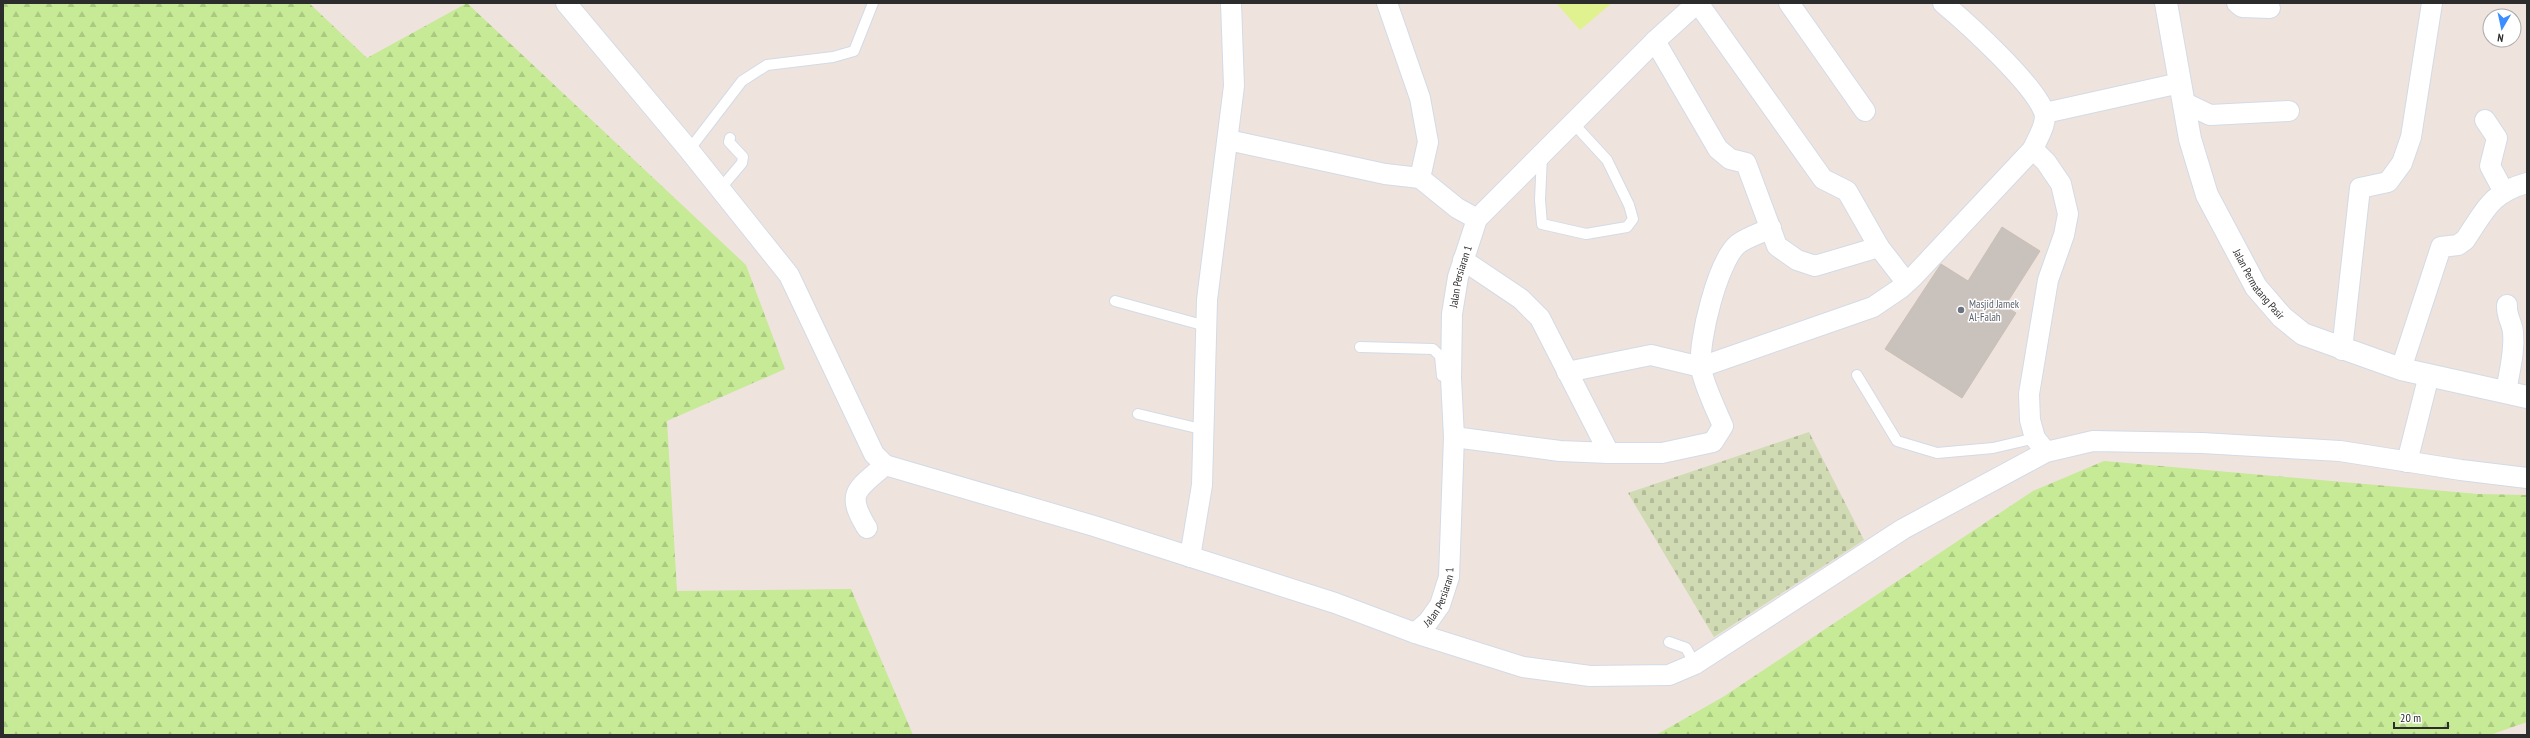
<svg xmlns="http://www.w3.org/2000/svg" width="2530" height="738" viewBox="0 0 2530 738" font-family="'PT Sans Narrow',sans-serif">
<defs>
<pattern id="forest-firs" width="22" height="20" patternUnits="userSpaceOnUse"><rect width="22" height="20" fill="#c6ea95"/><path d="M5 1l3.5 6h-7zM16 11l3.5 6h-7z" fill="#aac981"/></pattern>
<pattern id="cemetery-stones" width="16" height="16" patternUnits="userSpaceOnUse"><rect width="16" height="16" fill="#d0dab3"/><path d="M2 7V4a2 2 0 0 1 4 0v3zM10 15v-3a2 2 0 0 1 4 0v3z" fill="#b3bb9a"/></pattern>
</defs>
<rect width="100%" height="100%" fill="#efe3dd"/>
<path fill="url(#forest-firs)" d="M3 3H309L367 58 467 3 746 265 785 369 667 421 677 591 851 589 913 735H3Z
M2104 461 2478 494 2527 495V722L2490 735H1656L1723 697 2033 491Z"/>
<path fill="url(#cemetery-stones)" d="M1809 432 1864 540 1714 637 1628 493Z"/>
<path fill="#e0f290" d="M1556 3H1612L1580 30Z"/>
<path fill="#c9c2bc" stroke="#cbbfb6" d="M2002 227 2040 251 2005 306 2016 313 1962 398 1885 349 1941 264 1968 281Z"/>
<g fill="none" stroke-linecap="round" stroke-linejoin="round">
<defs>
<path id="lane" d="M689 150 742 81 767 65 833 57 854 51 873 3
M1542 156 1540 200 1542 224 1586 234 1627 227 1633 219 1629 205 1607 160 1573 123
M720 189 742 163 743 157 729 142 730 138
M1115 301 1206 326
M1360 347 1433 349 1440 356 1442 376
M1857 375 1897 441 1937 453 1993 448 2035 438
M1138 414 1205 430
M1669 642 1686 648 1695 664"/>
<g id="street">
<path d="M566 3 689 150 789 275 874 454 885 465 1094 526 1335 603 1415 633 1523 667 1590 676 1669 675 1695 664 1903 529 2046 452 2093 441 2202 443 2340 451 2461 470 2527 478"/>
<path d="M1387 3 1420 98 1428 142 1420 178"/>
<path d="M1698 3 1823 179 1847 191 1879 247 1906 282"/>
<path d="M1789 3 1865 111"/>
<path d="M1943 3C1967 23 2034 84 2044 112 2048 123 2037 139 2033 149L2046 162 2061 184 2068 214 2064 235 2048 280 2029 394 2030 420 2035 438 2046 452"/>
<path d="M2237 3 2242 7 2270 8"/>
<path d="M1655 41 1718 149 1730 159 1746 163 1777 246 1797 260 1815 266 1879 247"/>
<path d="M2183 102 2210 115 2289 111"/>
<path d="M2045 113 2180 83"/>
<path d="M2485 120 2497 138 2490 166 2504 192"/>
<path d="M1228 140 1385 174 1420 178 1457 208 1477 219"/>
<path d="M1463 260 1521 299 1540 318 1609 453"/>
<path d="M2342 350 2360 188 2388 182 2402 163 2411 137 2432 3"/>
<path d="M2401 369 2441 247 2458 245 2465 240C2485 211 2490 193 2527 183"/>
<path d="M1567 372 1651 355 1701 367 1873 307 1901 288 1913 277 2033 149"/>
<path d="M2506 392C2509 372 2515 353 2513 332 2512 322 2506 316 2507 305"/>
<path d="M1454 437 1560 451 1609 453H1662L1713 442 1723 426C1717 412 1702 381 1701 367 1698 341 1718 260 1738 244 1747 237 1761 233 1771 228"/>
<path d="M2407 462 2429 375"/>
<path d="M867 528C845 492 857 490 885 465"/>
<path d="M1190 557 1202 485 1207 300 1234 86 1231 3"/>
<path id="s1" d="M1415 633 1428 622 1440 605 1449 577 1454 437 1451 378 1452 314 1458 277 1477 219 1655 41 1697 3"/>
</g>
<g id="secondary">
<path id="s2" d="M2166 3 2190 139 2207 195 2256 287 2282 317 2303 334 2401 369 2527 397"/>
</g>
</defs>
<use href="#lane" stroke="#d2dbe6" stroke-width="12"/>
<use href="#street" stroke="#d2dbe6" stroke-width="22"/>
<use href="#secondary" stroke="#d2dbe6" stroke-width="24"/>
<use href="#lane" stroke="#fff" stroke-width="10"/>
<use href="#street" stroke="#fff" stroke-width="20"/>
<use href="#secondary" stroke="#fff" stroke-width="22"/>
</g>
<circle fill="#6b7280" stroke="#fff" stroke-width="1.5" cx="1961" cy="310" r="4"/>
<g text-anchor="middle" stroke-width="3" stroke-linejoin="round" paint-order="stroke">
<g font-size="11" fill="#2c2c2c" stroke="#fff">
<text dy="4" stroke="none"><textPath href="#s1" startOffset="369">Jalan Persiaran 1</textPath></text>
<text dy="4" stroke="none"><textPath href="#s2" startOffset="300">Jalan Permatang Pasir</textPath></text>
<text dy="4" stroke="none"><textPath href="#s1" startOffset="45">Jalan Persiaran 1</textPath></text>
</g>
<g font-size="11" fill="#5b616d" stroke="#fff" text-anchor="start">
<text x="1969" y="308">Masjid Jamek<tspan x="1969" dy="13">Al-Falah</tspan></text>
</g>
</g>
<rect width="2530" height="738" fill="none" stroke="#2c2c2c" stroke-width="8"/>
<g transform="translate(2502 28) rotate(189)"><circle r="19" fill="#ffffff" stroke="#ababab"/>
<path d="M0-3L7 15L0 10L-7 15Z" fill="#3a8eff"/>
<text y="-6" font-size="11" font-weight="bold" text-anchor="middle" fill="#2c2c2c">N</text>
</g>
<path d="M2394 722v6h54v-6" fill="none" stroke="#2c2c2c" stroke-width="2"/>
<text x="2400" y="722" font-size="12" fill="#2c2c2c" stroke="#ffffff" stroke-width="3" paint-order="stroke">20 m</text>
</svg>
